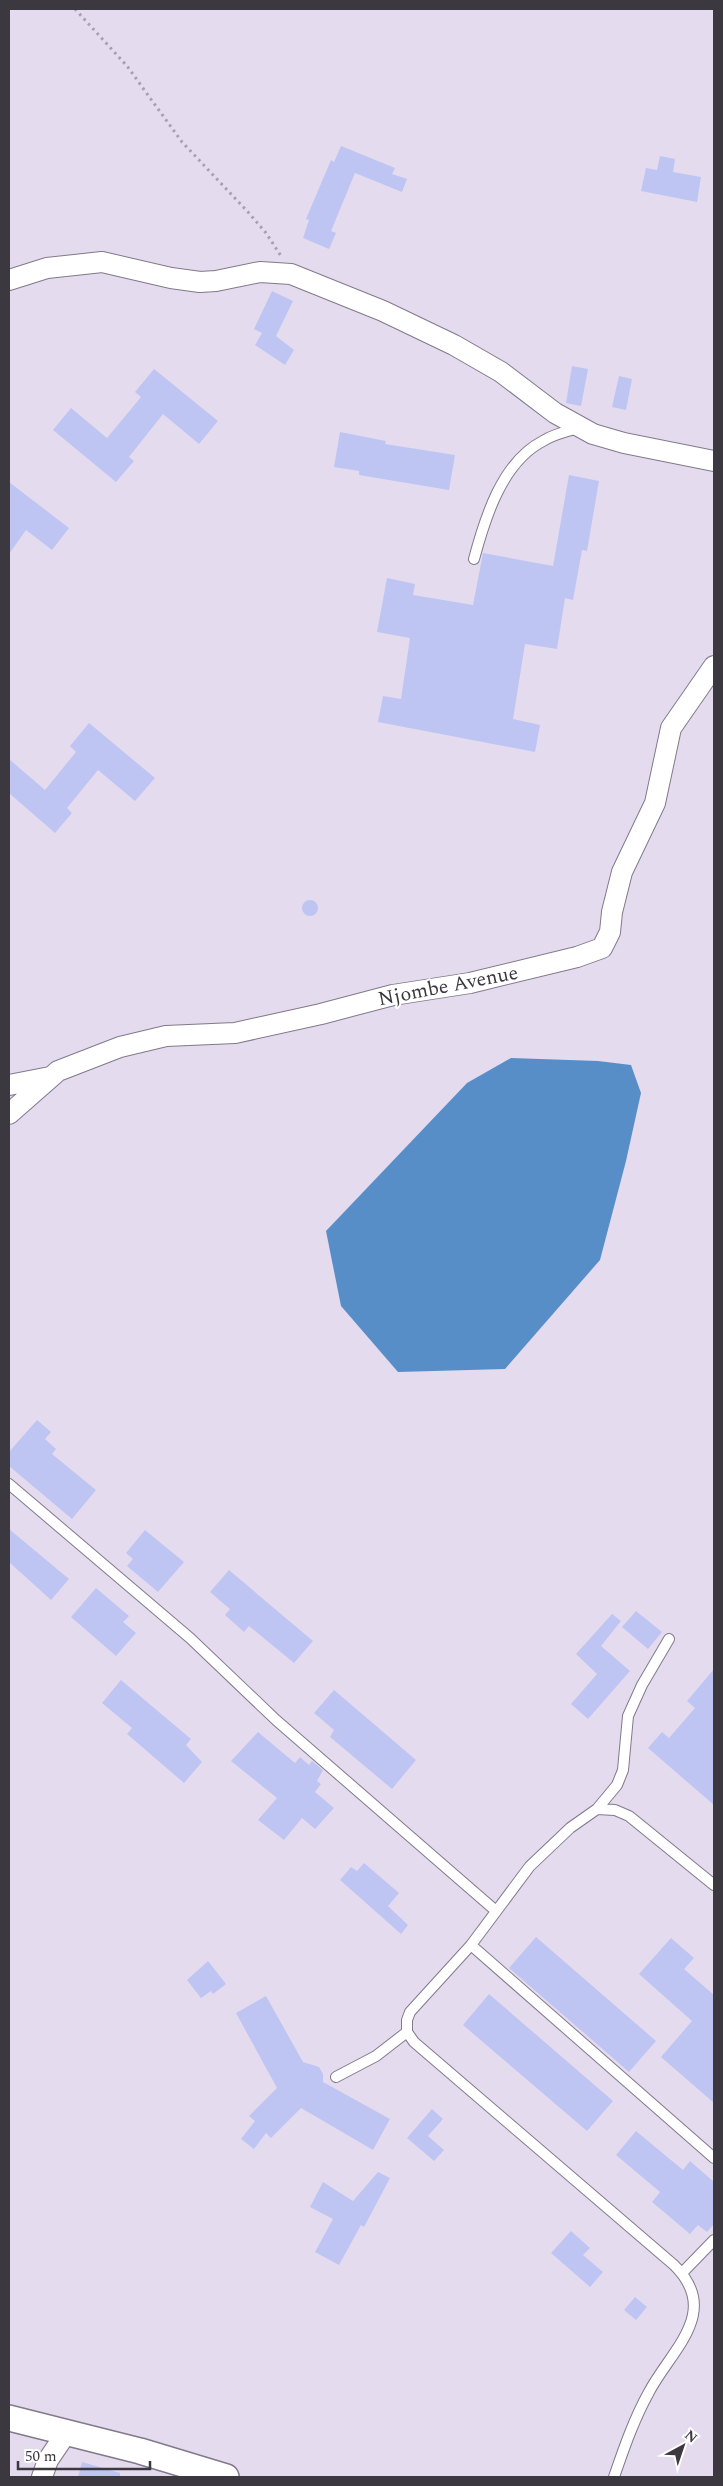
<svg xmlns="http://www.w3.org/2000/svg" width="723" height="2486" viewBox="0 0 723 2486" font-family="Spectral,serif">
<rect width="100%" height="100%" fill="#e4dbee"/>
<path fill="#588ec8" d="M511 1058 598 1061 631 1065 641 1093 626 1161 600 1260 505 1369 398 1372 341 1306 326 1231 467 1083Z"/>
<path fill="#bfc5f2" d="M341 146 395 168 392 174 407 179 402 192 355 173 331 231 336 233 329 249 303 238 309 220 306 219 331 160 334 162Z
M660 156 675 159 673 172 701 177 697 202 641 191 646 168 657 170Z
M272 291 293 301 276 336 294 350 285 365 255 345 262 333 254 329Z
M572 366 588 369 581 406 566 403Z
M154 369 218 421 199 444 163 414 129 457 134 461 116 482 53 430 71 408 107 438 141 397 135 392Z
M619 376 632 379 626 410 612 407Z
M340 432 386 441 385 444 455 455 449 490 359 475V471L334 467Z
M569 475 599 481 587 551 582 550 573 600 565 598 557 649 525 644 513 719 540 725 535 752 378 722 383 696 401 699 410 638 377 632 387 578 415 584 413 595 473 605 483 553 553 566Z
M9 482 69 528 52 550 26 530 9 554Z
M89 723 155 778 135 801 98 770 67 808 72 813 55 833 9 793V759L45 790 76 752 70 746Z
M302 908a8 8 0 1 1 16 0a8 8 0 1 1-16 0Z
M37 1420 51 1432 45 1439 56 1449 52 1454 96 1490 72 1519 9 1466V1452Z
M9 1529 69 1579 51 1600 9 1562Z
M145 1530 184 1562 158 1592 127 1566 133 1559 126 1553Z
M229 1570 313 1641 294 1663 249 1626 244 1632 225 1615 230 1609 210 1592Z
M96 1588 129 1616 123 1622 136 1633 116 1656 71 1617Z
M636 1611 662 1632 648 1649 622 1627Z
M612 1614 621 1621 601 1646 630 1671 588 1719 571 1704 597 1674 576 1654Z
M714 1669V1805L648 1748 662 1732 669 1738 695 1708 687 1701Z
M121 1680 191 1739 186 1745 202 1762 184 1783 127 1734 132 1728 102 1703Z
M334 1690 416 1760 392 1789 330 1737 334 1730 314 1713Z
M258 1732 295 1763 300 1757 309 1765 312 1761 323 1770 317 1781 321 1784 315 1792 334 1808 315 1829 302 1818 284 1840 258 1820 277 1798 231 1761Z
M364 1863 399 1893 388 1906 408 1925 401 1934 340 1880 351 1867 357 1871Z
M536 1937 656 2041 629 2072 509 1968Z
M671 1938 694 1958 684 1969 714 1995V2103L661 2057 692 2021 639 1974Z
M208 1961 226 1984 213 1994 211 1991 201 1998 187 1980Z
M489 1994 613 2101 587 2131 463 2025Z
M266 1996 303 2062 319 2067 323 2074V2082L390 2119 373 2150 301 2108 271 2138 266 2133 254 2149 241 2139 255 2121 249 2116 277 2088 236 2013Z
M432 2109 443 2119 428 2136 444 2150 434 2161 407 2138Z
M636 2131 683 2170 690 2161 714 2182V2224L707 2232 698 2225 690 2234 652 2202 660 2192 616 2155Z
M378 2172 390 2178 364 2227 361 2225 339 2265 315 2252 333 2219 310 2207 323 2182 353 2201Z
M571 2231 590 2248 583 2255 603 2272 590 2287 551 2253Z
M635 2297 647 2307 636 2320 624 2310Z
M82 2462 120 2473V2477H78Z"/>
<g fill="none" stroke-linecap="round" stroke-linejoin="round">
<defs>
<path id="service" d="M474 559C485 518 502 462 543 441 554 434 567 431 579 428
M9 1484 190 1638 276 1720 496 1911
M597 1809 617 1785 623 1770 628 1716 642 1685 669 1639
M471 1945 714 2158
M336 2077 376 2056 407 2032
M682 2273 714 2240
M614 2477C624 2448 634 2419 649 2392 671 2350 722 2312 674 2265L414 2042 407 2032V2020L410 2012 471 1945 530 1866 570 1828 597 1809 615 1810 629 1816 714 1885"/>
<path id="minor" d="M9 280 47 268 102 262 171 278 200 282 216 281 260 272 291 274 383 311 454 345 501 372 555 413 593 434 624 443 714 461
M9 1085 50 1077
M9 1114 58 1071 120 1047 166 1036 235 1033 321 1014 393 995 470 983 577 957 602 948 610 932 612 912 622 872 655 803 671 728 714 666
M42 2477 48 2460 67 2432"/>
<path id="tertiary" d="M9 2418 140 2451 226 2477"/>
</defs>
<use href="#service" stroke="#82798a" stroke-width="12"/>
<use href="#minor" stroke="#82798a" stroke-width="22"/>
<use href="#tertiary" stroke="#82798a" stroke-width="28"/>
<path stroke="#a7a0ae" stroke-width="3" stroke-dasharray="2.5 4" stroke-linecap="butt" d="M75 9 127 66 182 142 248 212 266 233 281 256"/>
<use href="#service" stroke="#fff" stroke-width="10"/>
<use href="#minor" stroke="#fff" stroke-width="20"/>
<use href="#tertiary" stroke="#fff" stroke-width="25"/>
</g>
<g text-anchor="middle" stroke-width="4" stroke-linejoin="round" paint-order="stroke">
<g font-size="20" fill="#3b383f" stroke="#fff">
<text transform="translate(448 985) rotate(-11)" y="7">Njombe Avenue</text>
</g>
</g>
<rect width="723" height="2486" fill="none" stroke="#3b383f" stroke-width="20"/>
<g transform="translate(683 2446) rotate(40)" stroke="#ffffff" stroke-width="4" paint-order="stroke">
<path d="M0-4L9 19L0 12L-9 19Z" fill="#3b383f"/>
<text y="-8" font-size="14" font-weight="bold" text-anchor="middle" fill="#3b383f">N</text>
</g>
<path d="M18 2461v8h132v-8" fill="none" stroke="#3b383f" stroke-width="2.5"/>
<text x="25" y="2461" font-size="15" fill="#3b383f" stroke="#ffffff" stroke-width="4" paint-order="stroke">50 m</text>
</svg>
